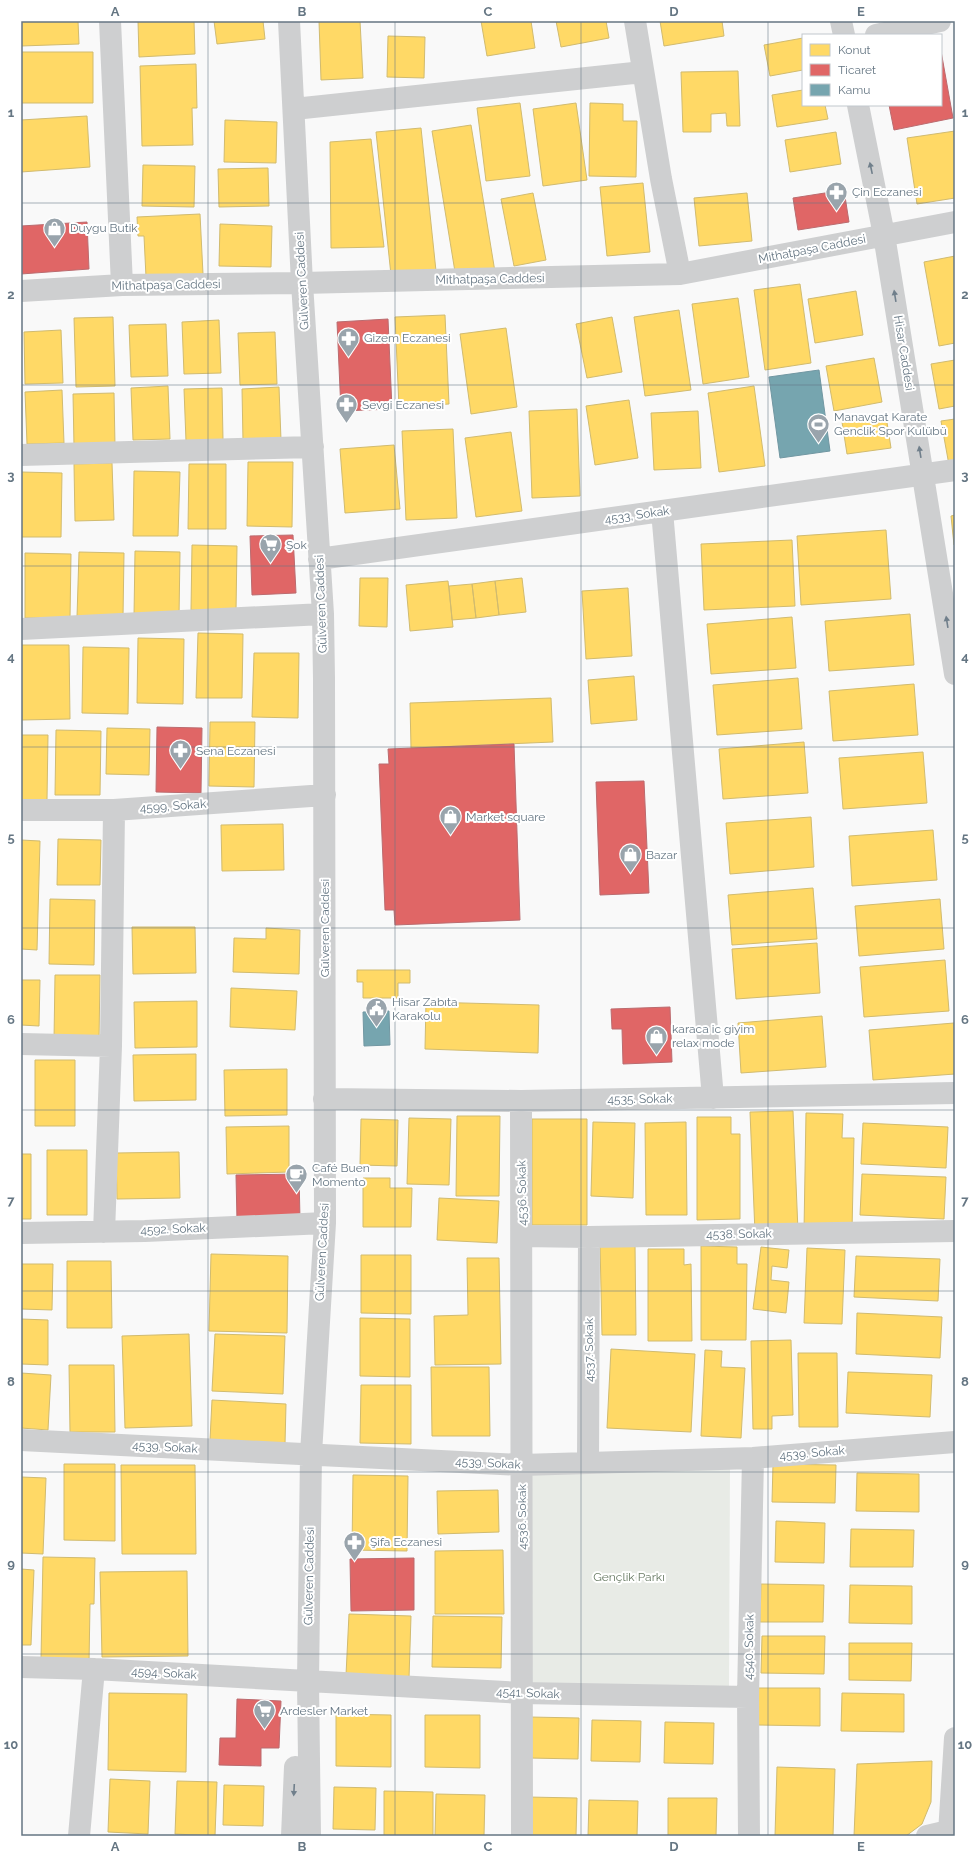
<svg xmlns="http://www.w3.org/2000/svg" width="976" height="1857" viewBox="0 0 976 1857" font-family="Raleway,sans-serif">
<rect width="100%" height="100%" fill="#f9f9f9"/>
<path fill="#e8ebe6" d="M528 1468 730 1469 729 1686H528Z"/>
<path fill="#ffd966" stroke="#d1bb6f" d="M21 21H78L79 44 21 46Z
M138 21H194L195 54 139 57Z
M214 21H263L265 39 217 44Z
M319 21H360L363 78 321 80Z
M481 21H531L535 48 487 56Z
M556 21H606L609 38 561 47Z
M660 21H722L724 36 664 46Z
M388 36 425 37 424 78 387 77Z
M803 38V70L770 76 764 45Z
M21 52H93V103H21Z
M196 64 197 108H192L193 145 142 146 140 66Z
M738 71 740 126H727L726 113 711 114V132H683L681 72Z
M803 90V105H825L828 119 777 127 772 95Z
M520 103 530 176 486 181 477 108Z
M576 103 587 180 543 186 533 109Z
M590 103 623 104V121H637L636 177 589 176Z
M87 116 90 167 21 172V120Z
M225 120 277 122 276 163 224 162Z
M471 125 495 272 456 278 432 131Z
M421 128 436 271 391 275 376 132Z
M955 131V198L917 204 907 138Z
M836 132 841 164 790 172 785 140Z
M371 139 384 247 331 248 330 142Z
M143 165 195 166 194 207 142 206Z
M268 168 269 206 219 207 218 169Z
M643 183 650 252 607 256 600 187Z
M533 193 546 260 514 266 501 199Z
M747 193 752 241 699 246 694 198Z
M200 214 203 274 146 277 144 236H138L137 217Z
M220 224 272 226 271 267 219 266Z
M955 256V343L939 346 924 262Z
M800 284 811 363 765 370 754 290Z
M856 291 863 335 815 343 808 299Z
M738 298 749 377 703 384 692 304Z
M679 310 691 390 645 396 634 317Z
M445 315 449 404 399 407 395 317Z
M113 317 115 386 76 387 74 318Z
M612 317 622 372 587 378 576 324Z
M219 320 221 373 184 374 182 322Z
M166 324 168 376 131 377 129 325Z
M506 328 517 407 471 414 460 334Z
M61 330 63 383 25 384 24 332Z
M275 332 277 384 240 385 238 333Z
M874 358 882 402 834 411 826 366Z
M955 360V406L939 409 931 364Z
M168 386 170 439 133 440 131 388Z
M754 386 765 466 719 472 708 393Z
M279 387 281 440 243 441 242 389Z
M222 388 223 440 186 441 184 389Z
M62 390 64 443 27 444 25 392Z
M114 393 115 446H74L73 394Z
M629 400 638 458 595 465 586 406Z
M577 409 580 496 532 498 529 411Z
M698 411 701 468 654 470 651 413Z
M886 416 891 448 847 454 842 422Z
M955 419V464L949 465 941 421Z
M453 429 457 518 406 520 402 431Z
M511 432 522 511 476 517 465 438Z
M394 445 400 509 345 513 340 449Z
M248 462H293L292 527 247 526Z
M112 463 114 520 75 521 74 464Z
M189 464H226V529H188Z
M134 471 180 472 178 536H133Z
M21 472 62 473 61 537H21Z
M955 515V545H954L951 516Z
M886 530 891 599 801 605 797 536Z
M792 540 795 606 704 610 701 544Z
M192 545 237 546 236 611 191 610Z
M135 551 180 552 179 617 134 616Z
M79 552 124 553 123 617H77Z
M25 553 71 554 70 618H25Z
M360 578H388L387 627 359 626Z
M522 578 526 612 499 615 495 581Z
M448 581 453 627 410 631 406 585Z
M495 581 499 615 476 618 472 584Z
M472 584 476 618 452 620 449 586Z
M628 588 632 656 586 659 582 591Z
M910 614 914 665 829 671 825 621Z
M792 617 796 668 711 674 707 624Z
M198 633 243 634 242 698H196Z
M138 638 184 639 183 704 137 703Z
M21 645H69L70 719 22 720Z
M83 647 129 648 128 714 82 713Z
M254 653H299L298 718 252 717Z
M634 676 637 720 591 724 588 680Z
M798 678 802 729 717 735 713 685Z
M914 684 918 735 833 741 829 691Z
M551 698 553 742 411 748 410 703Z
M210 722H255L254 787 209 786Z
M107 728 150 729 149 775 106 774Z
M56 730 101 731 100 795H55Z
M21 735H48L47 800H21Z
M804 742 808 793 723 799 719 749Z
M923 752 927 803 843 809 839 758Z
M811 817 814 867 730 874 726 823Z
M283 824 284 870 222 871 221 825Z
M933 830 937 880 852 886 849 836Z
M58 839 101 840 100 885H57Z
M21 840 40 841 37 950 21 949Z
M813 888 817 939 732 945 728 895Z
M50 899 95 900 94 965 49 964Z
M940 899 944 949 859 956 855 906Z
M132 927H195L196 973 133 974Z
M266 928 300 930 299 974 233 972 234 938 266 939Z
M817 943 820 993 736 999 732 949Z
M945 960 949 1011 864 1017 860 967Z
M357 970H410V983H398V998H363V982H357Z
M55 975H100L99 1040H54Z
M21 980H40L39 1026 21 1025Z
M231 988 297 991 295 1030 230 1027Z
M197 1001V1047L135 1048 134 1002Z
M426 1002 539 1005 538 1053 425 1049Z
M822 1016 826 1067 741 1073 738 1023Z
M954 1023 955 1074 873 1080 869 1030Z
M196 1054V1100L134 1101 133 1055Z
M35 1060H75V1126H35Z
M287 1069V1115L225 1116 224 1070Z
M793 1111 798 1231 755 1233 750 1112Z
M806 1113 843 1114 842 1138H854L852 1231 804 1230Z
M457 1116H500L499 1196H456Z
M697 1117H731V1134H740V1219L697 1220Z
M409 1118 451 1119 449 1185 407 1184Z
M361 1119 398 1120 397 1166 360 1165Z
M532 1119H587V1225H532Z
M593 1122 635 1123 633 1198 591 1196Z
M686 1122 687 1215H646L645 1123Z
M863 1123 948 1127 946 1168 861 1164Z
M289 1126V1172L227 1174 226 1127Z
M47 1150H87V1215H47Z
M179 1152 180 1198 117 1199 116 1153Z
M21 1154H31V1219H21Z
M862 1174 946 1177 944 1219 860 1215Z
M363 1178H390V1188H412L411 1227H363Z
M439 1198 499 1201 497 1243 437 1240Z
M600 1243H635L636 1335H602Z
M701 1246 737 1247V1264H747L746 1340H701Z
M761 1247 789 1250 787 1268 772 1266 771 1280 789 1282 786 1313 753 1309Z
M807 1248 845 1250 842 1324 804 1323Z
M648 1249H684V1265L691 1264 692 1341H648Z
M211 1254 288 1256 287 1333 209 1331Z
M361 1255H411V1314L361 1313Z
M856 1256 940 1259 938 1301 854 1297Z
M467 1258H499L501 1364 435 1365 434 1316 468 1315Z
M67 1261H111L112 1328H67Z
M21 1264H53L52 1310 21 1309Z
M857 1313 942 1317 940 1358 856 1354Z
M360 1318 410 1319V1377L360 1376Z
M21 1319 48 1320V1365L21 1364Z
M189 1334 192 1426 125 1428 122 1336Z
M215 1334 285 1336 283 1394 212 1391Z
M791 1340 793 1415 772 1416V1429H753L751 1341Z
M611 1349 695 1354 691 1432 607 1428Z
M705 1350 722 1351 721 1367 745 1368 741 1438 701 1436Z
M798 1353H837L838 1427H799Z
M69 1365H114L115 1432H70Z
M431 1367H489L490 1436H432Z
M848 1372 932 1375 930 1417 846 1413Z
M21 1373 51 1375 48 1430 21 1428Z
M361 1385H411V1444L360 1443Z
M212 1400 286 1404 285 1444 210 1440Z
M64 1464H115V1541L64 1540Z
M773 1464 836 1465 835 1503 772 1502Z
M121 1465H195L196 1554H122Z
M857 1473 919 1474V1512L856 1511Z
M353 1475 408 1476 407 1551 352 1550Z
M21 1477 46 1478 43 1554 21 1553Z
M498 1490 499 1532 438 1534 437 1491Z
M776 1521 825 1523 824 1563 775 1562Z
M851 1529 914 1530 913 1567H850Z
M503 1550 504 1614H435V1551Z
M43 1557 95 1558 94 1604H90L89 1663 41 1659Z
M21 1569 34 1570 31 1645H21Z
M187 1571 188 1656 102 1657 100 1572Z
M761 1584 824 1585 823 1622H760Z
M850 1585 912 1586V1624L849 1623Z
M349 1614 411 1616 409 1678 346 1675Z
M433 1616 502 1617 501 1668 432 1667Z
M762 1636H825L824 1674 761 1673Z
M849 1643H912L911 1681 849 1680Z
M757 1688H820V1726L757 1725Z
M109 1693 187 1694 186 1772 108 1770Z
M842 1693 904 1694V1732L841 1731Z
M336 1714 391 1715V1767L336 1766Z
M425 1715H480V1768L425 1767Z
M530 1717 579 1718 578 1759 529 1758Z
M592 1720 641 1721 640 1762 591 1761Z
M665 1722 714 1723 713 1764 664 1763Z
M932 1761 931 1802 922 1824 906 1836H854L857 1764Z
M777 1767 835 1769 833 1836H775Z
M110 1779 150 1781 148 1834 108 1832Z
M177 1781 217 1782 215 1836 175 1834Z
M224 1785 264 1786 263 1826 223 1825Z
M334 1787 376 1788 375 1830 333 1829Z
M384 1791 433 1792V1836H384Z
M436 1794 485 1795 484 1836H435Z
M528 1797 577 1798 576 1836H527Z
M668 1798H717L716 1836H668Z
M589 1800 638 1801 637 1836H588Z"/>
<path fill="#e06666" stroke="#bb6b6f" d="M941 51 953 118 894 130 889 105H941Z
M844 190 849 222 798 230 793 198Z
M87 222 89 269 21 274V226Z
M388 319 392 409 341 411 337 322Z
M293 535 296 593 252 595 250 536Z
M157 727 202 728 201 793 156 792Z
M514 744 520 920 395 925 394 910H385L379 764H389L388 749Z
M644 781 649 893 600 895 596 782Z
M670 1007 672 1062 623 1064 622 1029H612L611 1009Z
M299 1174 300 1220 237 1221 236 1175Z
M414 1558V1610L351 1611 350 1559Z
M237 1699 281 1701 279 1748H261V1766L219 1765 220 1738H236Z"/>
<path fill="#76a5af" stroke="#7197a2" d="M819 370 830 451 780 458 769 377Z
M389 1011 390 1045 364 1046 363 1012Z"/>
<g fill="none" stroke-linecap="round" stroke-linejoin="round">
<path stroke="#cecfd0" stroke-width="22" d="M110 21 122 285
M289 21 302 283 323 614 324 679 325 1223 311 1454 308 1682 310 1836
M635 21 661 179 680 274
M841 21 844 35
M876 35 940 21
M858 105 884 235 955 674
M294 109 643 72
M21 291 122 285 302 283 680 274 955 222
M21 455 313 447
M662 511 713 1098
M319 559 955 470
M21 629 323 614
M21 810H114L325 795
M21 1044 111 1046
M324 1099 521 1101 955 1093
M521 1101 522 1836
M104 1232 111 1046 114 810
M21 1233 145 1231 325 1223
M522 1236 589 1237 955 1231
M21 1440 522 1465 753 1458 955 1442
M588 1463 589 1237
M21 1667 94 1669 522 1693 748 1697
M949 1833 955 1738
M79 1836 94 1669
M292 1836 295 1767
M749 1836 748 1697 753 1458
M927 1836 944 1832 955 1834"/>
</g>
<defs><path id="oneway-solid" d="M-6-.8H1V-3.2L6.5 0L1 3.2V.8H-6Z"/></defs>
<g fill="#707f8b">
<use href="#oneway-solid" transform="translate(871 168) rotate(-102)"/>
<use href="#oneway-solid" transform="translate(895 296) rotate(-99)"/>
<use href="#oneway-solid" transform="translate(920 452) rotate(-99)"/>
<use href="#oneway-solid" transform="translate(947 622) rotate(-99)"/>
<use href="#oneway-solid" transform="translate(294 1790) rotate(93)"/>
</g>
<path fill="none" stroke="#657683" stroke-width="1" stroke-opacity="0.55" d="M208 21V1836M395 21V1836M581 21V1836M768 21V1836M21 203H955M21 385H955M21 566H955M21 747H955M21 928H955M21 1110H955M21 1291H955M21 1472H955M21 1654H955"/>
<defs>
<symbol id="pharmacy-pin" viewBox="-11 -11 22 30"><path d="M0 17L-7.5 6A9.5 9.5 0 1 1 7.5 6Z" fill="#99a4ac" stroke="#fff"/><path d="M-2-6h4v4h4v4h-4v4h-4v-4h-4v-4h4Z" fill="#fff"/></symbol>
<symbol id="shop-pin" viewBox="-11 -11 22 30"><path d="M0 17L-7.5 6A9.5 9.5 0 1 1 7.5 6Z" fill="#99a4ac" stroke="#fff"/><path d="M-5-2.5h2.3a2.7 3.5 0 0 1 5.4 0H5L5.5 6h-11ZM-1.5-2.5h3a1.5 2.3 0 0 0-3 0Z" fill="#fff"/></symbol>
<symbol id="stadium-pin" viewBox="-11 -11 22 30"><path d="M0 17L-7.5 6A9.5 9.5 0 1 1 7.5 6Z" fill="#99a4ac" stroke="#fff"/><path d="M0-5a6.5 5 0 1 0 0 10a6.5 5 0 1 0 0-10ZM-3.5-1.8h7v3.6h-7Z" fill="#fff"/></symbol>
<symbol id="supermarket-pin" viewBox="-11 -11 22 30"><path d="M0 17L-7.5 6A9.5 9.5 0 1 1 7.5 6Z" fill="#99a4ac" stroke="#fff"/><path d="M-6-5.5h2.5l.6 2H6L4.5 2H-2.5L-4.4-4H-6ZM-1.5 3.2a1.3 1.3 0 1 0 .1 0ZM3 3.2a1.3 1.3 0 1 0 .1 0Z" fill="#fff"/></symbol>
<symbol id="civic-pin" viewBox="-11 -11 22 30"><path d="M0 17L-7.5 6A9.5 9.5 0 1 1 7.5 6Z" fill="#99a4ac" stroke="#fff"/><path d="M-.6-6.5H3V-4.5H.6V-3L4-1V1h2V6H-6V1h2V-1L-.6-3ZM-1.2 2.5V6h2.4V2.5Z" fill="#fff"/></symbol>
<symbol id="cafe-pin" viewBox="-11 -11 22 30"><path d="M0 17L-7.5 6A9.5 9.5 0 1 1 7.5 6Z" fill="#99a4ac" stroke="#fff"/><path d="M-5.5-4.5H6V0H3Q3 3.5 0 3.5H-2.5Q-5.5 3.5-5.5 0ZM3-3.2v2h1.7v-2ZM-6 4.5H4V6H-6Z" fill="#fff"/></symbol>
</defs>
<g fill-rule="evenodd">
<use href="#pharmacy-pin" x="824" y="180" width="25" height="34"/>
<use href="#shop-pin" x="42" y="216" width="25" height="34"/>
<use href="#pharmacy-pin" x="336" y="326" width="25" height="34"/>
<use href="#pharmacy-pin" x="334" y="392" width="25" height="34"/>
<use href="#stadium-pin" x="806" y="412" width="25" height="34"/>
<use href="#supermarket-pin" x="258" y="532" width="25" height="34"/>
<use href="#pharmacy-pin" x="168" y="738" width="25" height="34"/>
<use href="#shop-pin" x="438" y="804" width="25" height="34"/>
<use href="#shop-pin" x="618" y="842" width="25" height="34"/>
<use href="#civic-pin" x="364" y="996" width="25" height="34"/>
<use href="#shop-pin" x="644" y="1024" width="25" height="34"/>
<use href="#cafe-pin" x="284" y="1162" width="25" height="34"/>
<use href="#pharmacy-pin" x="342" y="1530" width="25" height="34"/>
<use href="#supermarket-pin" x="252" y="1698" width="25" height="34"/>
</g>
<g text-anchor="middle" stroke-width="4" stroke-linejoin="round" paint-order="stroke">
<g font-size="12" fill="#657683" stroke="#fff" text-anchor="start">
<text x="852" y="196">Çin Eczanesi</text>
<text x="70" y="232">Duygu Butik</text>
<text x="364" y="342">Gizem Eczanesi</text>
<text x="362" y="409">Sevgi Eczanesi</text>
<text x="834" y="421">Manavgat Karate<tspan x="834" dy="14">Genclik Spor Kulübü</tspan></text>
<text x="286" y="549">Şok</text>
<text x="196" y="755">Sena Eczanesi</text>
<text x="466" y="821">Market square</text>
<text x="646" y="859">Bazar</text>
<text x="392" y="1006">Hisar Zabıta<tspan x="392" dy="14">Karakolu</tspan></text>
<text x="672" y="1033">karaca ic giyim<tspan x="672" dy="14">relax mode</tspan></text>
<text x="312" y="1172">Café Buen<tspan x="312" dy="14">Momento</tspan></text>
<text x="370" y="1546">Şifa Eczanesi</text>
<text x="280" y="1715">Ardesler Market</text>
</g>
<g font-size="12" fill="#657683" stroke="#fff">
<text transform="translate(812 249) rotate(-11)" y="4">Mithatpaşa Caddesi</text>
<text transform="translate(490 279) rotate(-1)" y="4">Mithatpaşa Caddesi</text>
<text transform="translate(302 281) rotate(-93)" y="4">Gülveren Caddesi</text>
<text transform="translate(166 285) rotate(-1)" y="4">Mithatpaşa Caddesi</text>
<text transform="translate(904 353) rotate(81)" y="4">Hisar Caddesi</text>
<text transform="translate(637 515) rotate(-8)" y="4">4533, Sokak</text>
<text transform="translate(321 604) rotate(-92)" y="4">Gülveren Caddesi</text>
<text transform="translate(173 806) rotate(-4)" y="4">4599, Sokak</text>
<text transform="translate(325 928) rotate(-90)" y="4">Gülveren Caddesi</text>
<text transform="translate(640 1099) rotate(-1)" y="4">4535. Sokak</text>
<text transform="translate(522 1193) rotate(-91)" y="4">4536. Sokak</text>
<text transform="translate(173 1229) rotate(-2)" y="4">4592. Sokak</text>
<text transform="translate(739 1234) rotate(-1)" y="4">4538. Sokak</text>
<text transform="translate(322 1252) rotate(-87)" y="4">Gülveren Caddesi</text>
<text transform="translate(589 1350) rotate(-90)" y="4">4537. Sokak</text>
<text transform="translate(165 1447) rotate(3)" y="4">4539. Sokak</text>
<text transform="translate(812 1453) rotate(-5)" y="4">4539. Sokak</text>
<text transform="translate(488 1463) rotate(3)" y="4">4539. Sokak</text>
<text transform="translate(522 1517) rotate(-90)" y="4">4536. Sokak</text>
<text transform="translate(309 1576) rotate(-89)" y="4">Gülveren Caddesi</text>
<text transform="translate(749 1647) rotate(-89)" y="4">4540. Sokak</text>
<text transform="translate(164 1673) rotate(3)" y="4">4594. Sokak</text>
<text transform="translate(528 1693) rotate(2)" y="4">4541. Sokak</text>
</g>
<g font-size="12" fill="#687a64" stroke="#fff">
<text x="629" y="1581">Gençlik Parkı</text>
</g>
</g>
<rect width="976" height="1857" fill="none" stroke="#ffffff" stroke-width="44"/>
<rect x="802" y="34" width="140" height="72" fill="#ffffff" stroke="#c1c8cd"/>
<rect x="810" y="44" width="20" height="12" fill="#ffd966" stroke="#c1c8cd"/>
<text x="838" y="54" font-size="12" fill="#657683">Konut</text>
<rect x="810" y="64" width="20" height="12" fill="#e06666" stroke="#c1c8cd"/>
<text x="838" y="74" font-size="12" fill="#657683">Ticaret</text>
<rect x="810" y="84" width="20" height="12" fill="#76a5af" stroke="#c1c8cd"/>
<text x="838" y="94" font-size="12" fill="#657683">Kamu</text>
<rect x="22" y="22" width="932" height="1813" fill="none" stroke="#657683" stroke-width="1.5"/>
<g font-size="13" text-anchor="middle" font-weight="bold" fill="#657683">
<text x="115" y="16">A</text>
<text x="302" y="16">B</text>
<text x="488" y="16">C</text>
<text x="674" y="16">D</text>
<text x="861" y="16">E</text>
<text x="11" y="117">1</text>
<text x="965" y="117">1</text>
<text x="11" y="299">2</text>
<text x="965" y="299">2</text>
<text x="11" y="480">3</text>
<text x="965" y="480">3</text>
<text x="11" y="661">4</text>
<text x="965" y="661">4</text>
<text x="11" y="842">5</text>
<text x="965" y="842">5</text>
<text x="11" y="1024">6</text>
<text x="965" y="1024">6</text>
<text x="11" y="1205">7</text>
<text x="965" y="1205">7</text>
<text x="11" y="1386">8</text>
<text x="965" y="1386">8</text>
<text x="11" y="1568">9</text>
<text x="965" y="1568">9</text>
<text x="11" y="1749">10</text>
<text x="965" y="1749">10</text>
<text x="115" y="1851">A</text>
<text x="302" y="1851">B</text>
<text x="488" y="1851">C</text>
<text x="674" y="1851">D</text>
<text x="861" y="1851">E</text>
</g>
</svg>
